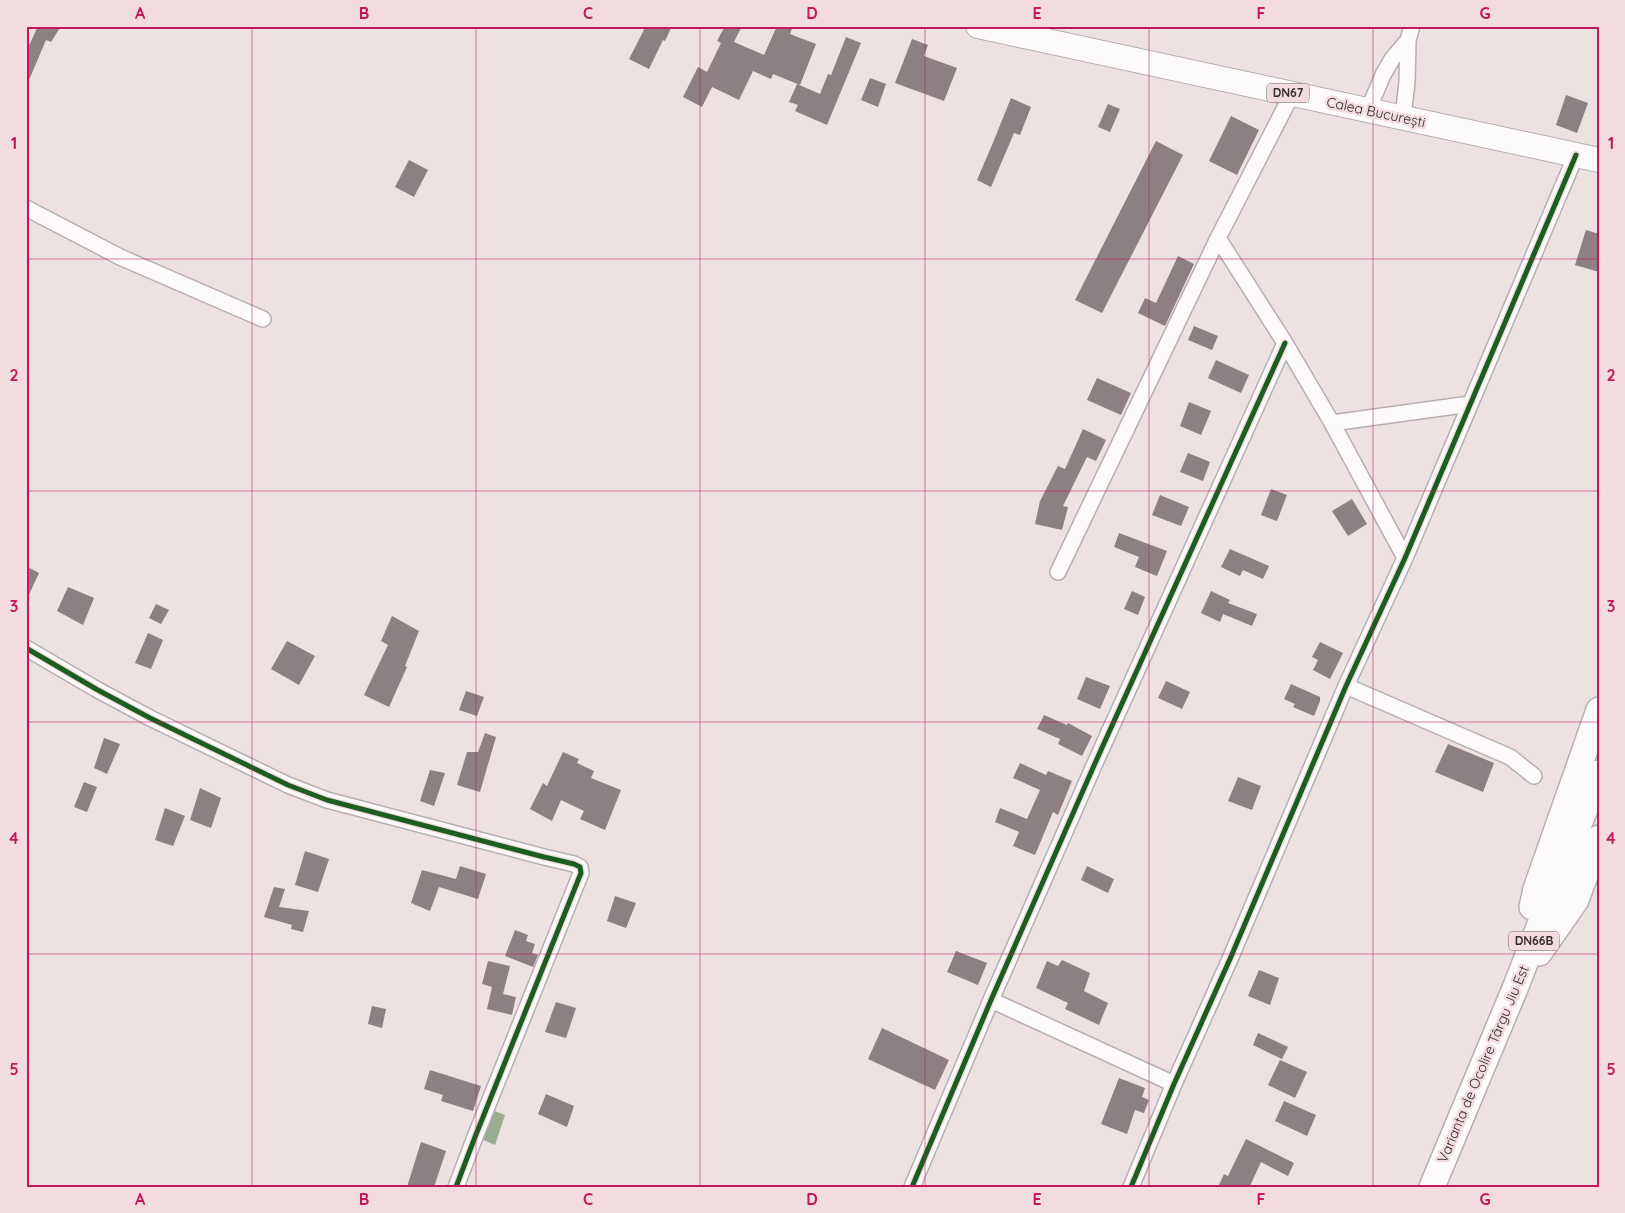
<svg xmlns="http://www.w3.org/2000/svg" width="1625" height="1213" viewBox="0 0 1625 1213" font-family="Quicksand,sans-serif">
<rect width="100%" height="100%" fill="#ede1e2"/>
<path fill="#99ac8f" d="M492 1110 505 1115 495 1145 481 1139Z"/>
<path fill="#8e7f82" d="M38 26H61L51 42 46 40 26 87V52Z
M646 26H672L665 41 663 40 649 69 629 59Z
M725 26H742L734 42 764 55 777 26H793L790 34 816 44 800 85 773 74 771 79 753 71 739 100 712 87 702 107 683 97 698 67 707 72 721 43 717 41Z
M846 37 861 43 827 125 795 111 798 105 789 102 797 84 820 94 828 74 831 75Z
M912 39 928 45 924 56 957 68 944 101 895 83Z
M870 78 886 84 878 107 861 100Z
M1566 95 1588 103 1577 133 1556 125Z
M1011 98 1031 107 1020 135 1014 133 991 187 977 180 992 145Z
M1108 104 1120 109 1110 132 1098 127Z
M1231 116 1259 130 1237 175 1209 161Z
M1156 141 1183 155 1102 313 1075 300Z
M409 160 428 170 414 197 395 187Z
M1586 230 1599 234V272L1575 265Z
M1178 256 1194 264 1165 326 1138 313 1145 298 1156 303Z
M1194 326 1218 336 1212 350 1188 340Z
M1216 360 1249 375 1241 393 1208 378Z
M1097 378 1131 393 1121 415 1087 400Z
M1189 402 1211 411 1201 435 1180 426Z
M1083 429 1106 440 1096 461 1087 457 1063 506 1068 507 1062 530 1035 524 1040 501 1058 466 1065 469Z
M1188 453 1210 462 1203 481 1180 472Z
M1271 489 1287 495 1277 521 1261 515Z
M1160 495 1189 507 1181 526 1152 515Z
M1352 499 1367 524 1348 536 1332 511Z
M1119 533 1167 551 1157 576 1135 567 1139 557 1114 547Z
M1230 549 1269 566 1263 579 1243 570 1240 576 1221 567Z
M26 566 39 573 26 601Z
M68 587 94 598 83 625 57 611Z
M1132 591 1145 597 1138 615 1124 609Z
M1211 591 1230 600 1228 603 1257 614 1252 626 1223 614 1220 622 1201 613Z
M156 604 169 610 161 624 149 618Z
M392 616 419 631 405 666 407 667 389 707 364 695 388 645 381 641Z
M148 633 163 640 151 669 135 663Z
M287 641 315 656 299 685 271 669Z
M1320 642 1343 653 1330 679 1313 670 1318 660 1312 657Z
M1086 677 1110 686 1100 709 1077 699Z
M1166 681 1190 692 1182 709 1158 698Z
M1291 684 1320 697V701L1314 716 1293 707 1295 704 1284 699Z
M466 691 484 697 477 716 459 710Z
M1044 715 1067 725 1068 723 1092 736 1082 756 1058 744 1060 739 1037 729Z
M485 733 496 737 480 792 457 785 467 752H478Z
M104 738 120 744 107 774 94 768Z
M1448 744 1494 763 1483 792 1435 772Z
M563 752 579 759 577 763 594 771 591 778 621 790 605 830 580 819 584 811 561 800 552 821 530 809 543 783 547 786Z
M1020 763 1046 775 1048 771 1072 781 1058 815 1053 812 1035 855 1013 846 1019 832 995 822 1000 808 1027 819 1040 790 1013 778Z
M430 770 445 773 434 806 420 801Z
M1238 777 1261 786 1252 810 1228 801Z
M84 782 97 787 87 812 74 807Z
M200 788 221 798 211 828 190 820Z
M165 808 185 816 173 846 155 840Z
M305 851 329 859 318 892 295 885Z
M460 866 486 874 478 899 439 887 430 911 411 903 422 870 456 879Z
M1087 866 1114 879 1108 893 1081 880Z
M274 887 285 889 279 907 309 911 303 932 291 929 292 925 264 917Z
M615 896 636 903 626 928 607 921Z
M515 930 528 935 526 941 535 944 532 953 538 955 533 967 505 956Z
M956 951 987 963 978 985 947 972Z
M1062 960 1090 973 1084 991 1108 1003 1099 1025 1065 1009 1068 1003 1036 988 1047 961 1058 966Z
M488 961 510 966 503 994 516 997 512 1015 487 1009 492 987 482 984Z
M1259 970 1279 978 1270 1005 1248 996Z
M556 1002 576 1008 566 1038 545 1032Z
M372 1006 386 1009 382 1028 368 1024Z
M882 1028 949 1060 935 1090 868 1059Z
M1258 1033 1288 1047 1282 1059 1253 1045Z
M1280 1060 1307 1072 1295 1098 1268 1085Z
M430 1070 481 1086 473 1111 441 1101 443 1095 424 1089Z
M1119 1078 1145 1088 1142 1097 1149 1100 1144 1113 1135 1110 1127 1134 1101 1124Z
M546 1094 574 1106 567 1127 538 1114Z
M1284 1101 1316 1115 1307 1136 1275 1121Z
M1246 1139 1294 1163 1288 1176 1261 1162 1250 1186 1252 1187H1218L1224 1174 1228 1176Z
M421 1142 446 1151 434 1187H407Z"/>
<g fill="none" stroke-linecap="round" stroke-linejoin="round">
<defs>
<path id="minor" d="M1368 110 1383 75 1392 59 1408 40
M1403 117 1407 82 1408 40 1412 26
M26 208 120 257 263 319
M1218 238 1285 343 1332 423 1405 558
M1332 423 1470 404
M1058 572 1218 238 1292 94
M26 648 96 689 150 718 288 785 327 800 544 857 574 864 580 867 581 873 475 1137 456 1187
M1346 686 1510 757 1534 776
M991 1000 1174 1084
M912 1187 991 1000 1096 761 1285 343
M1131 1187 1174 1084 1230 959 1346 686 1405 558 1576 155"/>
<path id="primary" d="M978 26 1599 160"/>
<path id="trunk" d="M1532 907 1536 889 1599 710
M1539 953 1576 900 1599 838
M1432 1187 1516 986 1599 773"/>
</defs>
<use href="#minor" stroke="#b8aeb0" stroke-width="18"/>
<use href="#primary" stroke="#b8aeb0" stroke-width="26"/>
<use href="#trunk" stroke="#b8aeb0" stroke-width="28"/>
<use href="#minor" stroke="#fcfafb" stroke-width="15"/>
<use href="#primary" stroke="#fcfafb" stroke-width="24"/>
<use href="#trunk" stroke="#fcfafb" stroke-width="25"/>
<defs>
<path id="cycleway" d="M26 648 96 689 150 718 288 785 327 800 544 857 574 864 580 867 581 873 475 1137 456 1187
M912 1187 991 1000 1096 761 1285 343
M1131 1187 1174 1084 1230 959 1346 686 1405 558 1576 155"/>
</defs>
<use href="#cycleway" stroke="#f2dcdf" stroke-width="8"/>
<use href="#cycleway" stroke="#1b5e20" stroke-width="5"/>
</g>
<path fill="none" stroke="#c2185b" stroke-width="1" stroke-opacity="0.55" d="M252 26V1187M476 26V1187M700 26V1187M925 26V1187M1149 26V1187M1373 26V1187M26 259H1599M26 491H1599M26 722H1599M26 954H1599"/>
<g text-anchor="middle" stroke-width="5" stroke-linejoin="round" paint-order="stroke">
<g fill="#f2dcdf" stroke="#6e6163" stroke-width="1">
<rect x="1267" y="83.5" width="42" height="19" rx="4"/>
<rect x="1509" y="931.5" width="50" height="19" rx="4"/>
</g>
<g font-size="12" font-weight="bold" fill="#352c2e">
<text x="1288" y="97">DN67</text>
<text x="1534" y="945">DN66B</text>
</g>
<g font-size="14" fill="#352c2e" stroke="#f2dcdf">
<text transform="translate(1376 112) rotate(12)" y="5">Calea București</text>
<text transform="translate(1483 1064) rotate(-67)" y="5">Varianta de Ocolire Târgu Jiu Est</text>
</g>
</g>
<rect width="1625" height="1213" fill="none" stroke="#f2dcdf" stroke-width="55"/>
<rect x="28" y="28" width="1570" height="1158" fill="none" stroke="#c2185b" stroke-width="2"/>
<g font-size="16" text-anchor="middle" font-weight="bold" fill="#c2185b">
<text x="140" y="19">A</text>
<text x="364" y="19">B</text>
<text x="588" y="19">C</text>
<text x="812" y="19">D</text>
<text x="1037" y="19">E</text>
<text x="1261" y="19">F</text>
<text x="1485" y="19">G</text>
<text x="14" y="149">1</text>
<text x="1611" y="149">1</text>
<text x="14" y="381">2</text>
<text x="1611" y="381">2</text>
<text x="14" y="612">3</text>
<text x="1611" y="612">3</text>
<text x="14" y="844">4</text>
<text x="1611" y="844">4</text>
<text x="14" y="1075">5</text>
<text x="1611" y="1075">5</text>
<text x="140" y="1205">A</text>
<text x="364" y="1205">B</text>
<text x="588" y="1205">C</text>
<text x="812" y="1205">D</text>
<text x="1037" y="1205">E</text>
<text x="1261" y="1205">F</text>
<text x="1485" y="1205">G</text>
</g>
</svg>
